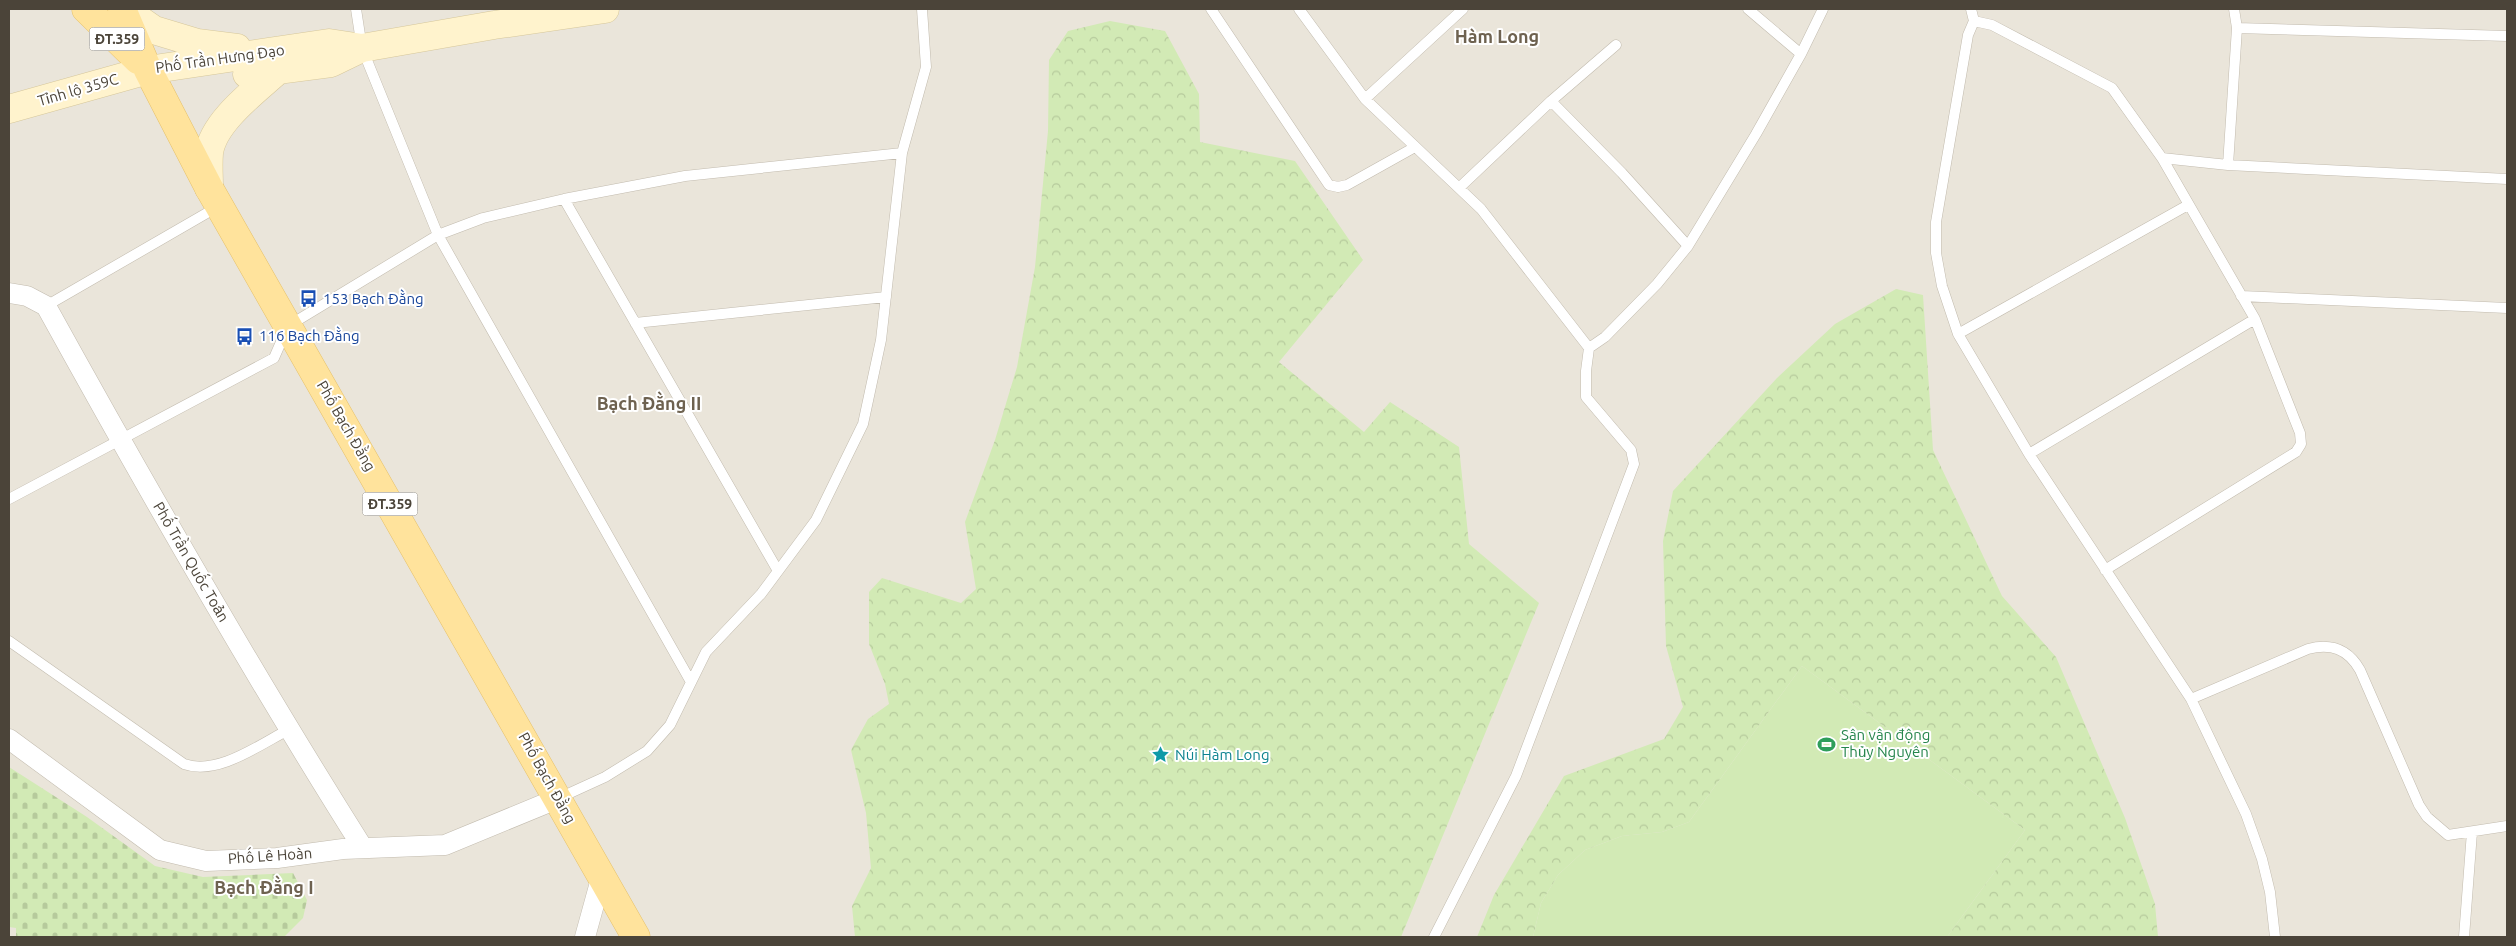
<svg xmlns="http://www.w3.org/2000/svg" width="2516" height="946" viewBox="0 0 2516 946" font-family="Ubuntu,sans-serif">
<defs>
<pattern id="forest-crowns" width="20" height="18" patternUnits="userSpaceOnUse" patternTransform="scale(1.25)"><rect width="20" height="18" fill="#d2eab5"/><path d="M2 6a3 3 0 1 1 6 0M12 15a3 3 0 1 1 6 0" fill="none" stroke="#b6ca9c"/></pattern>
<pattern id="cemetery-stones" width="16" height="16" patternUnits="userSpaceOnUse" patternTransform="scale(1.25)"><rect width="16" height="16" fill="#d2eab5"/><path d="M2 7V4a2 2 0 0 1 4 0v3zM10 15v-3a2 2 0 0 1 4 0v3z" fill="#b6ca9c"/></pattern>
</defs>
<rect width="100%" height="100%" fill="#f6f3ec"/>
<path fill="#eae5da" d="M9 9H2507V937H9Z"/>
<path fill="#d2eab5" d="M1802 666 2025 830 1947 937H1533L1541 903 1558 875 1585 850 1622 836 1662 832 1689 822Z"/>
<path fill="url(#forest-crowns)" d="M1110 21 1165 31 1199 94 1200 142 1295 161 1363 260 1279 362 1364 432 1390 402 1459 447 1469 544 1539 603 1401 937H855L852 906 871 868 866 813 851 750 868 719 889 704 885 684 869 644V592L882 578 961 603 976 589 965 522 995 440 1017 367 1035 267 1048 131 1049 60 1068 31Z
M1896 289 1923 295 1933 450 2002 596 2056 657 2125 818 2155 904 2158 937H1947L2025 830 1802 666 1689 822 1662 832 1622 836 1585 850 1558 875 1541 903 1533 937H1477L1494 895 1564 776 1664 739 1683 707 1666 646 1663 541 1673 491 1777 378 1835 324Z"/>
<path fill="url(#cemetery-stones)" d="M9 767 87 817 155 866 203 877 293 873 307 900 303 918 284 937H16V928L9 927Z"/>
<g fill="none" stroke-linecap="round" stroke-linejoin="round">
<defs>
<path id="lane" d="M356 9 362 48 438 235 691 682
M1211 9 1329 185 1338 187 1347 185 1415 147
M1299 9 1365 99 1481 209 1589 348
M1748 9 1801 54
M1971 9 1974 21 1968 35 1936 222V253L1942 286 1958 334 2029 454 2191 699 2246 814 2262 859 2270 892 2275 937
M1974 21 1992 25 2112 88 2162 158 2255 319 2300 433 2301 444 2296 452 2105 570
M2237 28 2507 36
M1365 99 1463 9
M1551 101 1622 173 1688 246
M2162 158 2228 165 2507 179
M2228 165 2237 28 2234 9
M1459 188 1551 101 1616 45
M564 199 778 571
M2241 296 2507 308
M46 306 219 206
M635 323 886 297
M1958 334 2188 205
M2029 454 2255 319
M9 499 274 358 288 326 438 235 483 218 564 199 685 176 902 153
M9 641 184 764C217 776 259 745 288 730
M2191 699 2308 649C2331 643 2348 649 2360 670L2419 805 2427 817 2448 835 2507 826
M559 798 605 777 647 751 670 725 706 652 761 594 816 520 863 424 881 340 902 153 926 67 922 9
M1434 937 1516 776 1634 464 1631 450 1586 397V371L1589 348 1605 337 1657 284 1688 246 1756 134 1801 54 1823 9
M2464 937 2472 832"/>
<path id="street" d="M9 293 27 296 46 306C147 489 251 671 363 848
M9 739 160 850 206 861 277 858 343 849 445 845 559 798
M585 937 601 879"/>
<path id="secondary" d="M124 9 154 30 197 43 237 48
M247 74 331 63 362 48
M9 109 148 70 329 43 362 48 494 25 605 9
M209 188C209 177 208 165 209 153 213 122 255 91 277 71"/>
<path id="primary" d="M86 9 138 60
M122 9 148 70 209 188 636 937"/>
</defs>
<use href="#lane" stroke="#c2bbae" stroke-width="11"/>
<use href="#street" stroke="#c2bbae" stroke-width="21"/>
<use href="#secondary" stroke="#d6c79b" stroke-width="29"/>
<use href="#primary" stroke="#e6c16a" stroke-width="29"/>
<use href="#lane" stroke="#fff" stroke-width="10"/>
<use href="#street" stroke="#fff" stroke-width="20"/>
<use href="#secondary" stroke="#fff3cd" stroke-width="28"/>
<use href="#primary" stroke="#ffe39c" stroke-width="28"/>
</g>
<defs>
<symbol id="bus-bare" viewBox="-9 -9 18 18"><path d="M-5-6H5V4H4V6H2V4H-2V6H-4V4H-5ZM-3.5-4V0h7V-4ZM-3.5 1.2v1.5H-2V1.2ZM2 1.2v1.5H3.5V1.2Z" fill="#1a4fb4" stroke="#fff" stroke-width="2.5" paint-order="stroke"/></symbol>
<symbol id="stadium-bare" viewBox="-9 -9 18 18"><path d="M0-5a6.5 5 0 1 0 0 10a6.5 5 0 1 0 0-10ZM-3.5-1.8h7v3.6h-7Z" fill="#2e9e5b" stroke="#fff" stroke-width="2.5" paint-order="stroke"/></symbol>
<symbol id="sight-bare" viewBox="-9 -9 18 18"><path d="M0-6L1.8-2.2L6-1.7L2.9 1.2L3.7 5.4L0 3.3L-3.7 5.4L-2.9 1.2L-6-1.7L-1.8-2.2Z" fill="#0f9aa8" stroke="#fff" stroke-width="2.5" paint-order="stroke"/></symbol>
</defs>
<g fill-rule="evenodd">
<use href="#bus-bare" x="296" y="286" width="25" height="25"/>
<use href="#bus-bare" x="232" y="324" width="25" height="25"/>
<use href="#stadium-bare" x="1814" y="732" width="25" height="25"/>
<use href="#sight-bare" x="1148" y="742" width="25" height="25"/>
</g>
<g text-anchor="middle" stroke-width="4" stroke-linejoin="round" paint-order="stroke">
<g fill="#fff" stroke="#817c74" stroke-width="1">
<rect x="89.5" y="27.5" width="55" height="23" rx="4"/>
<rect x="362.5" y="492.5" width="55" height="23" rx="4"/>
</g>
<g font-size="14" font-weight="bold" fill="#4b4439">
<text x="117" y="44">ĐT.359</text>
<text x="390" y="509">ĐT.359</text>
</g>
<g font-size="15" fill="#4b4439" stroke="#fff">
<text transform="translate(220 59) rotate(-8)" y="5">Phố Trần Hưng Đạo</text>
<text transform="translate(78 90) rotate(-16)" y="5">Tỉnh lộ 359C</text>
<text transform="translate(346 426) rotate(60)" y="5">Phố Bạch Đằng</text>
<text transform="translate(191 562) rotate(60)" y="5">Phố Trần Quốc Toản</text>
<text transform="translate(547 778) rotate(61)" y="5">Phố Bạch Đằng</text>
<text transform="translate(270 856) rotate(-4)" y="5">Phố Lê Hoàn</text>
</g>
<g font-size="15" fill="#164399" stroke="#fff" text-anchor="start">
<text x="323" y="304">153 Bạch Đằng</text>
<text x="259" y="341">116 Bạch Đằng</text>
</g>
<g font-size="15" fill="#27864d" stroke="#fff" text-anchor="start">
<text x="1841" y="740">Sân vận động<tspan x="1841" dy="17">Thủy Nguyên</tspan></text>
</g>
<g font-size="15" fill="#0d838f" stroke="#fff" text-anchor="start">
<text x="1175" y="760">Núi Hàm Long</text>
</g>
<g font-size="18" font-weight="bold" fill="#6e6250" stroke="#fff">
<text x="1497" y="43">Hàm Long</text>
<text x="649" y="410">Bạch Đằng II</text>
<text x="264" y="894">Bạch Đằng I</text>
</g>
</g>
<rect width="2516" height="946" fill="none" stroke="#4b4439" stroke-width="20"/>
</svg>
